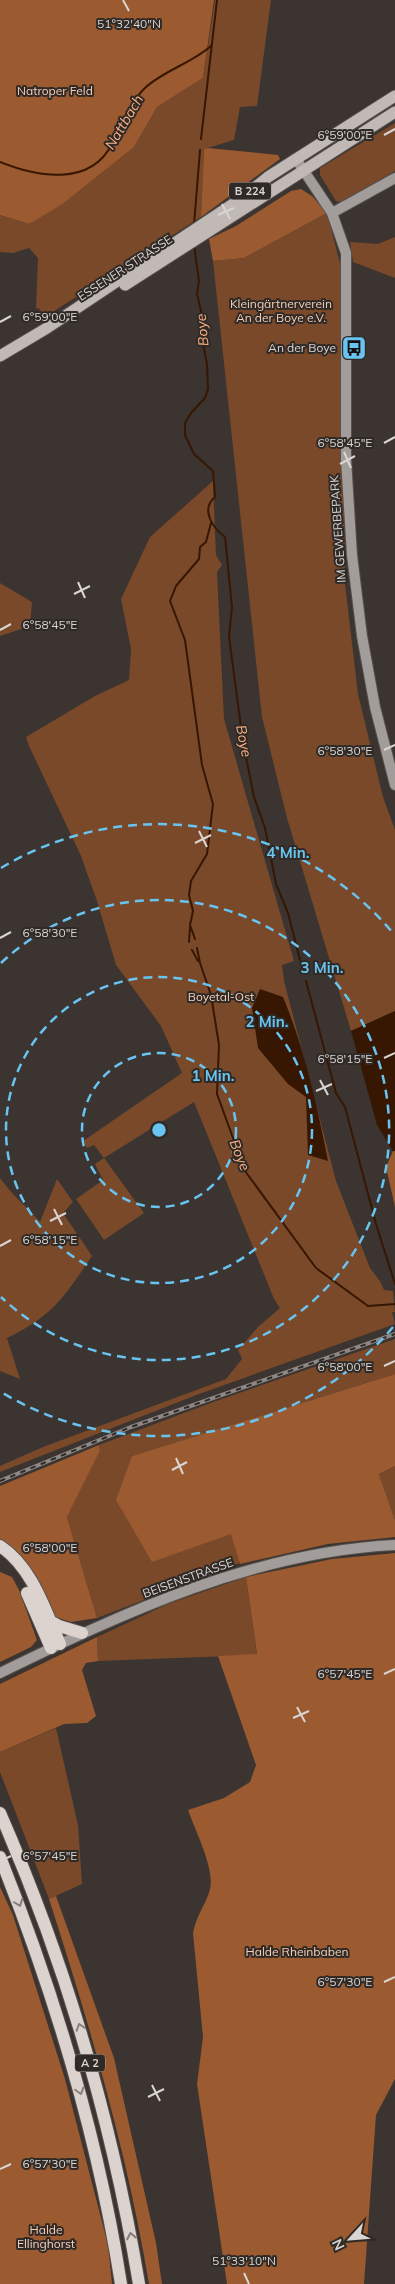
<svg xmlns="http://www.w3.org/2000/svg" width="395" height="2284" viewBox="0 0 395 2284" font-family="Mulish,sans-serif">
<rect width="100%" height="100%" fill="#3b3430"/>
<path fill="#79492a" d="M215 0H271L257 106 240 107 234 140 204 149 201 217 34 324 40 309 36 308 38 258 29 248 13 253 0 252V215L29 224 134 147 157 107 203 78Z
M395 123V171L341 202 336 201 320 175V168Z
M327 213 342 271 345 584 358 694 383 797 395 830V1011L351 1031 287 818 262 717 213 261 244 258Z
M395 237V278L353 262 350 242 378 244Z
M213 481 216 555 222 565 217 572 224 719 294 961 282 965 284 981 336 1181 370 1268 380 1281 384 1290 393 1291 395 1312H392L395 1324 199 1394 0 1472V1466L43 1447 226 1379 242 1359 238 1350 258 1327 280 1308 274 1299 194 1102 104 1158 144 1213 104 1240 76 1199 103 1180 95 1164 104 1158 94 1145 87 1148 83 1141 182 1073 161 1026 116 965 97 901 81 856 29 746 26 737 95 696 129 680 131 649 121 599 150 537Z
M0 583 32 602 30 626 0 636Z
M0 1178C12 1195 26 1206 40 1222L57 1179 73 1202 63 1213 92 1256C65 1296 52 1317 7 1338L20 1379 0 1371Z
M395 1339V1374L132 1456 232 1534 240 1563 97 1618 67 1517 100 1451 99 1445 216 1401Z
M395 1466V1520L379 1474Z
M246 1577 257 1655 98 1661 97 1637 168 1604Z
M56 1728 78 1825 82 1884 49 1899 0 1772V1752Z"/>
<path fill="#9b5a30" d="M0 0H214L203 78 157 107 134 147 61 205 29 224 0 215Z
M208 148 278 155 280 159 201 217 204 149Z
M301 189 312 196 327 213 244 258 213 261 209 239 236 226 291 191Z
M393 1151H395V1207L386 1167Z
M395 1374V1466L379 1474 395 1520V1537L328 1544 240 1564 231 1534 152 1562 116 1500 132 1456Z
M99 1445 100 1451 67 1517 97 1618 71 1622 55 1617C41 1589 29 1554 0 1540V1486Z
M395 1553V2079L376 2115 364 2284H227L197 2084 203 2037 193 1933C197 1913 206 1905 210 1889 215 1869 195 1830 188 1810L224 1798 250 1782 256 1765 218 1656 257 1654 246 1577 332 1559Z
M0 1572 12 1577 19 1590 37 1640 31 1647 0 1662Z
M97 1637 98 1661 86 1663 82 1670 96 1716 87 1723 64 1724 0 1752V1684Z
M0 1887 13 1915 65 2079 108 2245 112 2284H0Z
M56 1896 114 2058 156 2243 162 2284H149C127 2152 90 2026 49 1899Z"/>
<path fill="#371701" d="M260 989 283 997C305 1050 317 1105 328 1161L308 1155 306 1097 288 1084 258 1048 252 1008Z
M395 1011V1151H393L377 1125 351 1031Z"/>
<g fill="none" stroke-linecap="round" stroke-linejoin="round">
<path stroke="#371701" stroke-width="2" d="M201 139 217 0
M0 162C37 177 90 187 112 144 122 126 129 103 145 88 164 70 193 63 212 45
M194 225 200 150
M194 245 199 281 197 294 202 315 200 328 207 364 208 389 205 398 191 413 185 423V435L194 454 213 471 215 497C200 510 213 528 225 537L232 607 229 637 243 742 254 797 265 828 276 884 288 913 300 960
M195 939 190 925 193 911 189 895 191 881 207 854 213 804 202 765 185 640 170 601 176 586 199 559 200 547 206 542 211 523
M189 942 190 927
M197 948 200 963 211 995 219 1045 217 1094 245 1171 316 1268 368 1306 395 1304
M192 950 198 961
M306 981 336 1093 345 1107 376 1224 395 1284"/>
<defs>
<path id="secondary" d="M296 159 332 213 346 253V459L352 555 362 636 375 707 395 785
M332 213 395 178
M0 1673C125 1612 254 1552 395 1545"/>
<path id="primary" d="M125 285 395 112
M0 356 47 328 242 198 268 177 395 96"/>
<path id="highway" d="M0 1546C32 1567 45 1610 60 1644
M27 1593 51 1648
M50 1621 59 1626 82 1633
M0 1813C66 1964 112 2122 139 2284
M0 1857C55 1995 98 2137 121 2284"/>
</defs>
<use href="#secondary" stroke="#57514d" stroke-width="12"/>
<use href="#primary" stroke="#57514d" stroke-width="13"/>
<use href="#highway" stroke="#57514d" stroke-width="14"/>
<use href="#secondary" stroke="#a29d9a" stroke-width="10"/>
<use href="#primary" stroke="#c0b9b5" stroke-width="11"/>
<use href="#highway" stroke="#dcd3ce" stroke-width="12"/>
<defs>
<path id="rail" d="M0 1481 131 1427 395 1334"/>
</defs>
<use href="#rail" stroke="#8d8885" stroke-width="4"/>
<use href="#rail" stroke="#302a26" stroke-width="2" stroke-dasharray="5.5" stroke-linecap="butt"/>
</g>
<defs><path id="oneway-chevron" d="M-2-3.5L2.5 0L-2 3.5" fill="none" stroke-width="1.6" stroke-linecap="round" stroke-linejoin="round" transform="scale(1.25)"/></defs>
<g stroke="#867e7a">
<use href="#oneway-chevron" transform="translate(19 1903) rotate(69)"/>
<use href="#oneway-chevron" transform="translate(80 2027) rotate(-108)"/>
<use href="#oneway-chevron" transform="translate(80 2091) rotate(74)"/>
<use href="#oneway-chevron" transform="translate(131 2236) rotate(-101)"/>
</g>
<path fill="none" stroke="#d9d5d3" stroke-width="2" d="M123 0 129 11M384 135 395 129M222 204 230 219M218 215 234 208M0 322 11 316M384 443 395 437M344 452 351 468M340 464 355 456M78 582 85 598M74 594 90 586M0 630 11 624M384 750 395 745M199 831 207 847M195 843 211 835M0 938 11 932M384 1058 395 1053M320 1080 328 1095M316 1091 332 1084M54 1209 62 1225M50 1221 66 1213M0 1246 11 1240M384 1366 395 1361M176 1458 183 1474M172 1470 187 1462M0 1553 11 1548M384 1674 395 1669M297 1707 305 1722M293 1718 309 1711M0 1861 11 1856M384 1982 395 1977M152 2085 160 2101M148 2097 164 2089M0 2169 11 2164M244 2273 249 2284"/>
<g fill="none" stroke="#69c4f1" stroke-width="2.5" stroke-dasharray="9 6">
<circle cx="159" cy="1130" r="77"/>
<circle cx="159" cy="1130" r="153"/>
<path d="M1 963A230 230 0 1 1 1 1297"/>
<path d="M393 1327A306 306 0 0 1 1 1392M1 868A306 306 0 0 1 393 933"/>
</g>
<defs>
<symbol id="bus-square" viewBox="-11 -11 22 22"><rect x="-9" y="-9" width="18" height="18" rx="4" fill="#69c4f1" stroke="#302a26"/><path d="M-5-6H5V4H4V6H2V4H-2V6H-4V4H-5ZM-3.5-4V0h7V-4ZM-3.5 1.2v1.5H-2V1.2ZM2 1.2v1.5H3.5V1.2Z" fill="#111"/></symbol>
</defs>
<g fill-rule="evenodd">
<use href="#bus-square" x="340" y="334" width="28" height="28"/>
</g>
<g text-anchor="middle" stroke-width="4" stroke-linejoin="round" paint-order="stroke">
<g fill="#302a26" stroke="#a6a29f" stroke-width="1">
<rect x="229" y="182.5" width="42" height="17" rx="4"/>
<rect x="75" y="2054.5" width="30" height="17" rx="4"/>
</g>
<g font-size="11" font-weight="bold" fill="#d9d5d3">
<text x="250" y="195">B 224</text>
<text x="90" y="2067">A 2</text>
</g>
<g font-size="12" fill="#f6cfb9" stroke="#302a26">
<text x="55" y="95">Natroper Feld</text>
<text x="281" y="308">Kleingärtnerverein<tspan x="281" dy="14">An der Boye e.V.</tspan></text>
<text x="221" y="1001">Boyetal-Ost</text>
<text x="297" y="1956">Halde Rheinbaben</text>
<text x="46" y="2234">Halde<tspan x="46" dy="14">Ellinghorst</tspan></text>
</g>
<g font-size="12" fill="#d9d5d3" stroke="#302a26">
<text transform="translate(125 268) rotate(-33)" y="4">ESSENER STRASSE</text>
<text transform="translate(338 529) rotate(-94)" y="4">IM GEWERBEPARK</text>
<text transform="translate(188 1578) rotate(-20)" y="4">BEISENSTRASSE</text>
</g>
<g font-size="12" fill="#d9d5d3" stroke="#302a26" text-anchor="end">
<text x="336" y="352">An der Boye</text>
</g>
<g font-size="14" font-style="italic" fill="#fdb285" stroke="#302a26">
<text transform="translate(124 122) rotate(-59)" y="5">Nattbach</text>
<text transform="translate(202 330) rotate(-95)" y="5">Boye</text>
<text transform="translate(244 741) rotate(79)" y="5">Boye</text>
<text transform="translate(240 1155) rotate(68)" y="5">Boye</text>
</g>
</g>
<g font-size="12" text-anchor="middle" fill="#d9d5d3" stroke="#302a26" stroke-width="4" stroke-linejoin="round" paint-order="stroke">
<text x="129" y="28">51°32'40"N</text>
<text x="345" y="139">6°59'00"E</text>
<text x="50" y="321">6°59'00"E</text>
<text x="345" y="447">6°58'45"E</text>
<text x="50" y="629">6°58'45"E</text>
<text x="345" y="755">6°58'30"E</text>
<text x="50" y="937">6°58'30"E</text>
<text x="345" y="1063">6°58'15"E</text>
<text x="50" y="1244">6°58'15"E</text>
<text x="345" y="1371">6°58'00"E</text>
<text x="50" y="1552">6°58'00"E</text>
<text x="345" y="1678">6°57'45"E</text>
<text x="50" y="1860">6°57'45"E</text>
<text x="345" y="1986">6°57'30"E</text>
<text x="50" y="2168">6°57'30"E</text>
<text x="244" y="2265">51°33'10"N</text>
</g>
<circle cx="159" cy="1130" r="8" fill="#69c4f1" stroke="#302a26" stroke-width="2.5"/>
<g font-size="15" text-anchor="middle" font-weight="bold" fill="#69c4f1" stroke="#302a26" stroke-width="4" stroke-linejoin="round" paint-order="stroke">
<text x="288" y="858">4 Min.</text>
<text x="322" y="973">3 Min.</text>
<text x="267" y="1027">2 Min.</text>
<text x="213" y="1081">1 Min.</text>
</g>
<g transform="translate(350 2239) rotate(244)" stroke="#302a26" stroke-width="4" paint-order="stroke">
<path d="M0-4L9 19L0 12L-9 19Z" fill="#d9d5d3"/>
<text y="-8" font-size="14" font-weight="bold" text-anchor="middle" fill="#d9d5d3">N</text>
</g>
</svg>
